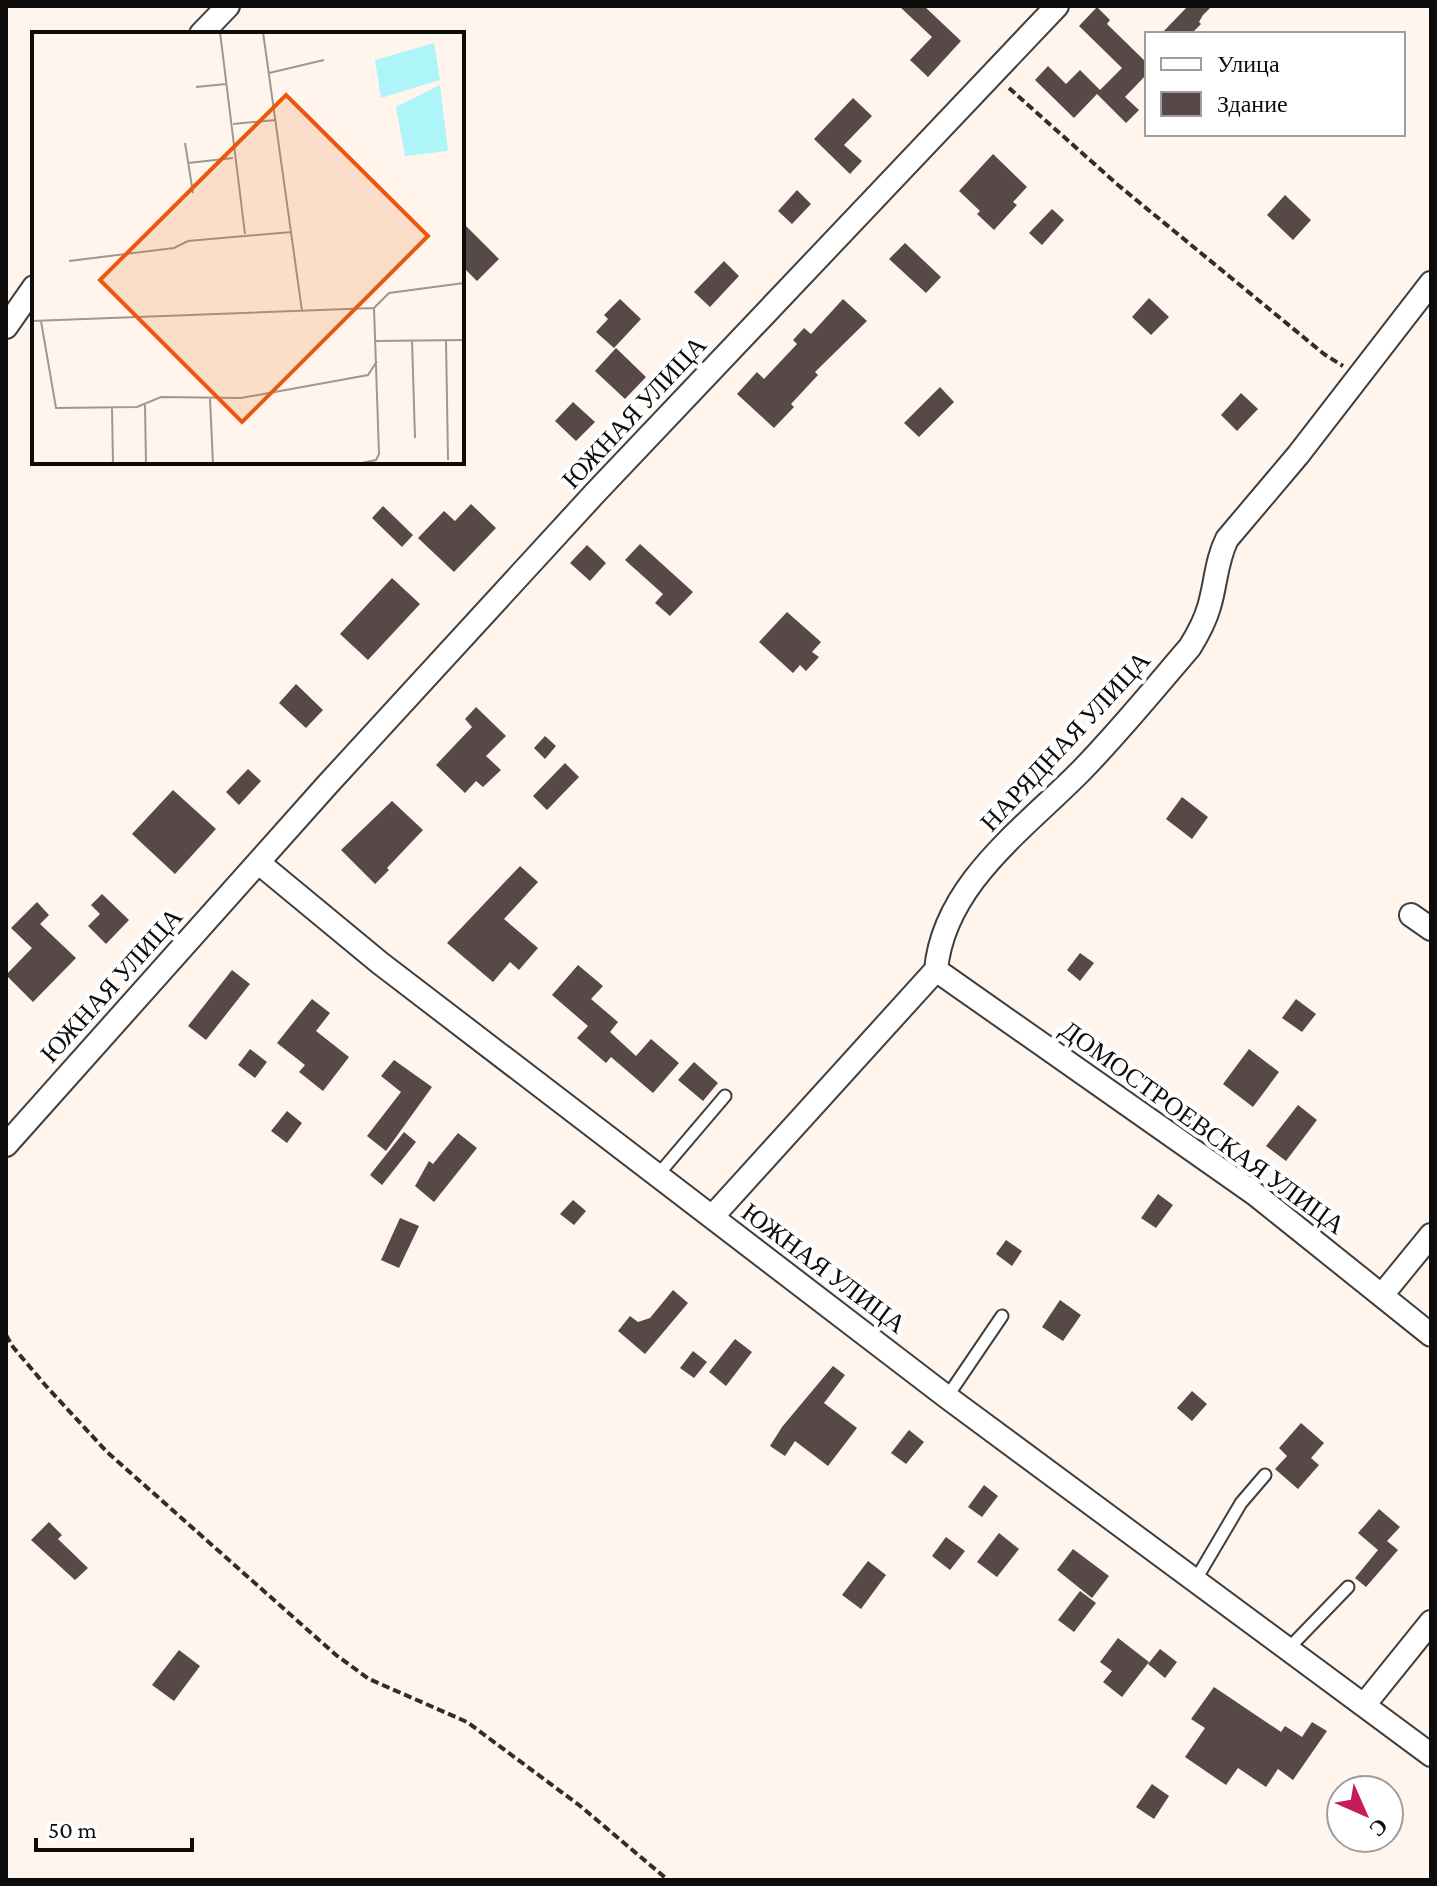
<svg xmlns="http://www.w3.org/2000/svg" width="1437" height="1886" viewBox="0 0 1437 1886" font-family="'Crimson Pro',serif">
<rect width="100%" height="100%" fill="#fff5ec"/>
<path fill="#564948" d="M899 6H924L961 41 928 77 910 60 932 37Z
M1188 6H1212L1203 15 1199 22 1201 24 1191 34H1161Z
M1097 7 1110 20 1107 24 1147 63V74L1125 97 1139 110 1126 123 1097 94 1074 118 1035 80 1048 66 1066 84 1080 70 1100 90 1122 68 1079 26Z
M853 98 872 116 844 145 862 161 850 174 814 139Z
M993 154 1027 187 1013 202 1017 205 994 230 977 214 980 211 959 191Z
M797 190 811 204 792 224 778 211Z
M1285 195 1311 220 1293 240 1267 215Z
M1052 209 1064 220 1042 245 1029 233Z
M462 222 499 259 477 281 462 266Z
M905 243 941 277 926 293 889 259Z
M724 261 739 276 710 307 694 292Z
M1149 298 1169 317 1151 335 1132 317Z
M620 299 641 319 614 348 596 332 608 319 604 315Z
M843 299 867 321 815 372 818 375 791 404 794 407 774 428 737 394 757 372 764 379 797 344 793 340 804 328 811 334Z
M616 348 646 377 625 399 595 371Z
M940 387 954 402 919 437 904 423Z
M1241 393 1258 409 1237 431 1221 415Z
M573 402 595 422 576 441 555 421Z
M471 504 496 528 454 572 418 538 444 511 455 521Z
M383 506 413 535 402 547 372 518Z
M640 544 693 592 670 616 655 603 663 594 625 560Z
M587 545 606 563 590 581 570 563Z
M392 578 420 604 368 660 340 634Z
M787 612 821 642 812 652 819 657 806 671 800 665 793 673 759 642Z
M296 684 323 710 306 728 279 703Z
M476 707 506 736 486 756 501 770 483 787 476 781 465 793 436 765 472 727 465 719Z
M545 736 556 746 545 759 534 748Z
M565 763 579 777 547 810 533 796Z
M248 769 261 781 239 805 226 792Z
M173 790 216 829 175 874 132 834Z
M1182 797 1208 817 1192 839 1166 819Z
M392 801 423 830 387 868 389 870 375 884 341 850Z
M520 866 538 882 504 919 538 948 519 970 510 962 493 982 447 943Z
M102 894 129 920 106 944 88 926 100 914 91 905Z
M37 902 49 915 40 924 76 958 33 1002 6 975 32 948 11 928Z
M1080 953 1094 963 1080 981 1067 970Z
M578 965 603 986 591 999 618 1022 610 1032 636 1056 651 1039 679 1063 653 1093 611 1057 606 1063 577 1038 588 1026 552 995Z
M232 970 250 984 206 1040 188 1026Z
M312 999 330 1013 316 1031 349 1057 323 1091 299 1072 305 1065 277 1043Z
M1296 999 1316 1014 1302 1032 1282 1018Z
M250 1049 267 1062 255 1078 238 1065Z
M1249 1049 1279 1072 1253 1107 1223 1084Z
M394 1060 432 1087 386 1151 367 1136 401 1092 381 1076Z
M694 1062 718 1083 703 1101 678 1080Z
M1298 1105 1317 1120 1286 1161 1266 1146Z
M287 1111 302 1123 287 1143 271 1131Z
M404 1132 416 1142 382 1185 370 1175Z
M458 1133 477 1148 434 1202 415 1186 429 1161 433 1164Z
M1158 1194 1173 1205 1156 1228 1141 1218Z
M573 1200 586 1211 574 1225 560 1214Z
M400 1218 419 1226 399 1268 381 1260Z
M1006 1240 1022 1251 1012 1266 996 1254Z
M673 1290 688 1303 645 1354 618 1331 630 1316 638 1322 650 1318Z
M1060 1300 1081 1315 1063 1341 1042 1327Z
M735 1339 752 1352 726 1386 709 1372Z
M693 1351 707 1362 694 1378 680 1368Z
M833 1366 845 1375 824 1403 857 1428 828 1466 795 1441 785 1456 770 1446 782 1427Z
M1192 1391 1207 1404 1192 1421 1177 1408Z
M1301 1423 1324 1443 1311 1458 1319 1465 1298 1489 1275 1469 1287 1456 1279 1448Z
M909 1430 924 1442 906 1464 891 1453Z
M984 1485 998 1496 982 1517 968 1507Z
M1379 1509 1400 1527 1387 1541 1398 1550 1366 1587 1355 1578 1378 1550 1358 1533Z
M49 1522 62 1535 58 1539 88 1568 75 1580 31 1540Z
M999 1533 1019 1549 997 1577 977 1562Z
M946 1537 965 1551 950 1570 932 1556Z
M1073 1549 1109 1576 1092 1598 1057 1570Z
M868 1561 886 1575 861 1609 842 1595Z
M1080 1591 1096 1603 1074 1632 1058 1620Z
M1118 1638 1149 1662 1122 1697 1103 1682 1112 1671 1100 1662Z
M1160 1649 1177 1662 1165 1678 1148 1664Z
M179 1650 200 1666 174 1701 152 1685Z
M1214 1687 1281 1732 1285 1726 1302 1737 1312 1722 1327 1731 1293 1780 1278 1769 1266 1787 1238 1768 1226 1785 1185 1757 1205 1728 1191 1719Z
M1152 1784 1169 1796 1154 1819 1136 1807Z"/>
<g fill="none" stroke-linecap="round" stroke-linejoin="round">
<defs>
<path id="service" d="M657 1176 725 1096
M947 1397 1002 1316
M1195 1581 1241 1503 1265 1475
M1288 1649 1348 1587"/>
<path id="minor" d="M201 34 228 6
M6 327 34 287
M259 863 380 963 947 1397 1431 1755
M1411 915 1431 929
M936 970 1255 1194 1431 1335
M6 1145 328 784 596 492 1057 6
M712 1217 936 970C944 884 1024 829 1081 771 1119 732 1154 689 1190 647 1198 634 1205 621 1209 607 1216 584 1216 561 1227 539L1298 455 1431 283
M1382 1295 1431 1235
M1364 1705 1431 1622"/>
</defs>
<use href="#service" stroke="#3f3f3f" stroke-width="15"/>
<use href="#minor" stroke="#3f3f3f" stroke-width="26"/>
<path stroke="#2e2e2e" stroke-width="4" stroke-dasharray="8 4" stroke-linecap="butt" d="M1009 88 1118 185 1324 354 1343 366
M6 1335 13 1347 46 1386 107 1452 336 1655 369 1679 467 1722 579 1805 668 1880"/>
<use href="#service" stroke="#fff" stroke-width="11"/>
<use href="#minor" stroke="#fff" stroke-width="22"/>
</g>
<g text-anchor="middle" stroke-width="8" stroke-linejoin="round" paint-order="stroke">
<g font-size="26" fill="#0c0c0c" stroke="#fff">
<text transform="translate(634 412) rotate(-47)" y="9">ЮЖНАЯ УЛИЦА</text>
<text transform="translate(1065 741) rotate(-47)" y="9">НАРЯДНАЯ УЛИЦА</text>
<text transform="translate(111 985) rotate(-48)" y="9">ЮЖНАЯ УЛИЦА</text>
<text transform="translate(1203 1127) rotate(36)" y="9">ДОМОСТРОЕВСКАЯ УЛИЦА</text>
<text transform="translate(824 1268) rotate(37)" y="9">ЮЖНАЯ УЛИЦА</text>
</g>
</g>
<g transform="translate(32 32)">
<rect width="432" height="432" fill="#fff5ec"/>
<path d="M402 11 408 48 349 66 343 28ZM408 53 416 119 373 124 364 75Z" fill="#adf5f9"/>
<path fill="none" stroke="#9e9892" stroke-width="2" d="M188 0 213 202M231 0 270 279M237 41 292 28M164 55 194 52M201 92 244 88M153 111 161 161M156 131 201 126M37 229 142 216 156 209 260 200M342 276 357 261 432 251M0 289 342 276M9 289 24 376 105 375 129 365 209 366 336 343 345 329M380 308 383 406M414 308 416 428M344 309 432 308M178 367 181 432M113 373 114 432M80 375 81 432M325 432 344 428 347 422 342 276"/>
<path fill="#e8590c" fill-opacity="0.15" stroke="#e8590c" stroke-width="4" d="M254 63 396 204 210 390 68 248Z"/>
<rect width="432" height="432" fill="none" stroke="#0c0c0c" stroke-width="4"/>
</g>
<rect width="1437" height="1886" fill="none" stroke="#0c0c0c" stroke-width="16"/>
<rect x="1145" y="32" width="260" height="104" fill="#ffffff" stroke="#9e9e9e" stroke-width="2"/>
<rect x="1161" y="58" width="40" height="12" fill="#ffffff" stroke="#9e9e9e" stroke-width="2"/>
<text x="1217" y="72" font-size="24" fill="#0c0c0c">Улица</text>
<rect x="1161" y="92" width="40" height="24" fill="#564948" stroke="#9e9e9e" stroke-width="2"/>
<text x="1217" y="112" font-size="24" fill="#0c0c0c">Здание</text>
<g transform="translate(1365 1814) rotate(135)"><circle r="38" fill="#ffffff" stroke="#9e9e9e" stroke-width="2"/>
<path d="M0-6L14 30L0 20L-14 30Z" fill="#c41d5a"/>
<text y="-12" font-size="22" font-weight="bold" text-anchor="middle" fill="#0c0c0c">С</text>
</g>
<path d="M36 1838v12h156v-12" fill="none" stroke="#0c0c0c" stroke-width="4"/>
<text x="48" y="1838" font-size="24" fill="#0c0c0c" stroke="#ffffff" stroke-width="6" paint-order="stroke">50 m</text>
</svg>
